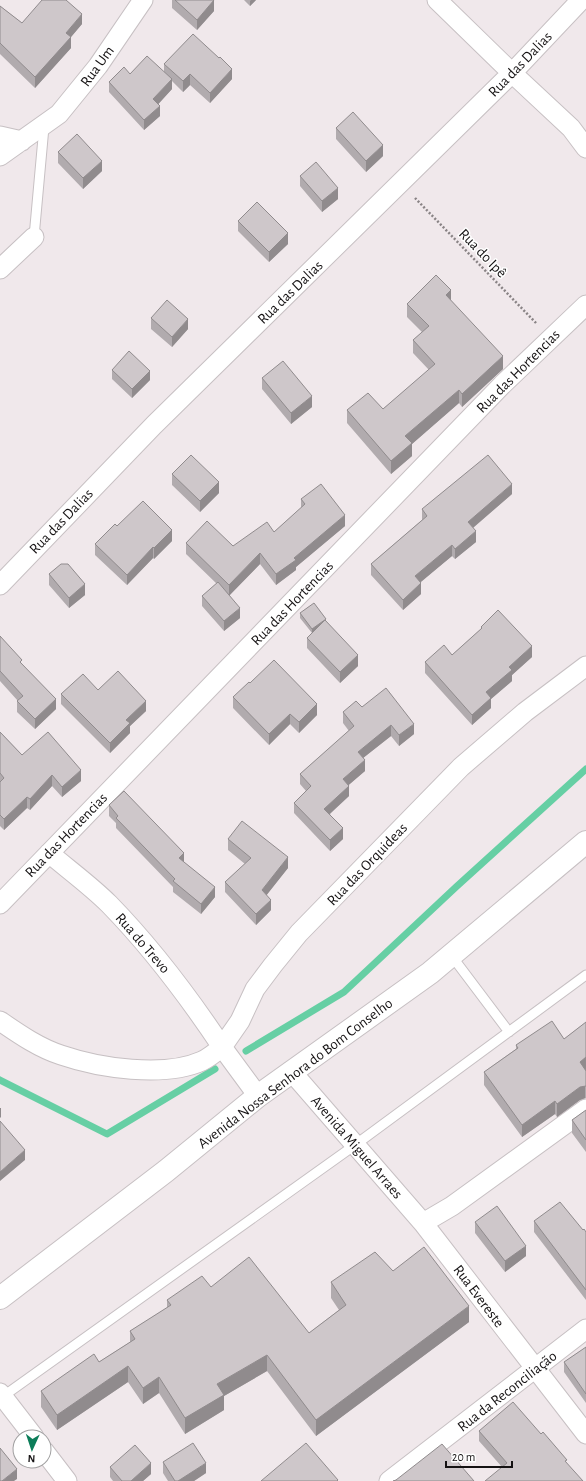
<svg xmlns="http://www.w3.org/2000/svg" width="586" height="1481" viewBox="0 0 586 1481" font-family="'Alegreya Sans',sans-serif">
<rect width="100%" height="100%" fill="#f0e8eb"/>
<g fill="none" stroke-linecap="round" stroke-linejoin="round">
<path stroke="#66cfa4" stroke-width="7" d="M246 1051 344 992 456 887 586 769
M0 1080 107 1134 215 1069"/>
<defs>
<path id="service" d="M34 237 44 127
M451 955 509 1032
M2 1397 355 1145 586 975"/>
<path id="minor" d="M437 0 512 73 571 128 586 148
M0 136 22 141
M0 156 59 114 98 66 143 0
M0 269 34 237
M0 585 154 425 512 73 581 0
M0 904 502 385 586 305
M0 1021C19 1034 39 1048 61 1055 99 1068 164 1078 202 1061 209 1058 216 1052 222 1047 188 996 152 948 109 904 91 886 69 870 49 853
M291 1071 423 1223 586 1434
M258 1096 222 1047 240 1021 255 989 273 965 299 933 461 767 525 712 586 666
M423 1223 452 1206 586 1109
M0 1393 34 1437
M44 1451 67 1481
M389 1481 586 1329"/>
<path id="primary" d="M0 1298 166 1171 258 1096 430 973 586 842"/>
</defs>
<use href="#service" stroke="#c7c0c3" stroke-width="11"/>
<use href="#minor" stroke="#c7c0c3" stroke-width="21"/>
<use href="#primary" stroke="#c7c0c3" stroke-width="24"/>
<path stroke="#898385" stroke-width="2.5" stroke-dasharray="2 2" stroke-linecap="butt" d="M415 198 537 324"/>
<use href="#service" stroke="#fff" stroke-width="9"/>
<use href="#minor" stroke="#fff" stroke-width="19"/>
<use href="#primary" stroke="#fff" stroke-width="22"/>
</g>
<path fill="#b1abae" d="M172 0H214V11L197 30 172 8Z
M244 0H256L250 6Z
M0 6 22 23 82 24 71 37V48L35 88 0 54Z
M164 64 232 79 210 103 190 85 183 92 172 81V89L158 104 160 116 144 130 109 92V82L130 74 164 72Z
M336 128 383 156 366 172 336 139Z
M58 152 102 171 83 189 58 163Z
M300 176 338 199 322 212 300 186Z
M238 221 288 244 269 262 238 231Z
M451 301 503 369 462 407 459 403 412 444V456L391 474 347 423V410L383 409 429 370 413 353V340L422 332 407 317V304Z
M151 318 188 329 172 347 151 329Z
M112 370 150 380 132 398 112 379Z
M262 378 312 407 291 424 262 389Z
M172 474 219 493 200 512 172 485Z
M512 494 473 528 476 542 455 559 452 556 420 582 421 594 403 610 371 575V564L422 520V509Z
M301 499 345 526 296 567V570L276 585 260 564 229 595 240 618 224 631 202 606V596L217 584 186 554V543L233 546 274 532 301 508Z
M117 526 172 541 154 559 153 558 127 585 95 555V544Z
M49 574 85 595 69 608 49 585Z
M300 613 326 622 358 666 340 683 307 648V638L312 633 300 618Z
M481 627 532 657 512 675V681L491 699V708L472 725 425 673V662L452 655 481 629Z
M0 636 56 709 35 729 17 712V701H18L0 681Z
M98 690 146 711 130 726V733L110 753 61 704V694Z
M233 697 317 715 299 733 290 724 269 745 233 708Z
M362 707 414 734 399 746 391 736 363 758 365 771 348 785 349 796 330 814 343 839 330 851 294 813V803L306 791 300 784V774L349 731 343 723V712Z
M0 732 22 755 81 781 62 797 52 786 30 810 27 808 4 830 0 826Z
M109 805 215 897 201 914 173 892V887L116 828V823L109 816Z
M228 839 288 868 266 895 271 910 256 925 225 892V882L245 864 228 850Z
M586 1022V1070H585L586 1071V1098L580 1100 557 1117 555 1114 522 1137 484 1085V1072L516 1049V1045L564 1039Z
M586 1110V1152L572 1133V1120Z
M534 1221 583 1230 586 1232V1300L534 1232Z
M475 1222 526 1256 505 1272 475 1233Z
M393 1271 469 1322 316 1436 267 1371 224 1396V1410L185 1434 159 1393 143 1404 128 1382 57 1430 41 1407V1391L99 1362 130 1342V1331L167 1308V1300L211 1287 309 1333 339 1310 331 1298V1282Z
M586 1347V1403L564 1372V1362Z
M479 1431 541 1434 567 1463 502 1467 479 1441Z
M163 1462 206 1473 194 1481H168L163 1473Z
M110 1467 151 1474 143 1481H113L110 1477Z"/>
<path fill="#908b8d" d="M214 0V11L197 30V20Z
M251 0H256L250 6V1Z
M82 14V24L71 37V48L35 88V77L66 33Z
M232 69V79L210 103V93Z
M190 74V85L183 92V81Z
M172 79V89L153 110V99Z
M160 106V116L144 130V120Z
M383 145V156L366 172V161Z
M102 161V171L83 189V178Z
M338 188V199L322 212V201Z
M288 233V244L269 262V252Z
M451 290V303L446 295Z
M188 319V329L172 347V337Z
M503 356V369L462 407V394Z
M150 371V380L132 398V389Z
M459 390V403L412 444V456L391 474V461L405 436Z
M312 396V407L291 424V413Z
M219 482V493L200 512V501Z
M512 484V494L468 532V522Z
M345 515V526L296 567V570L276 585V574L294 558Z
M172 530V541L154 559V548Z
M476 531V542L455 559V549Z
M452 545V556L415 587V576Z
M153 547V558L127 585V575Z
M260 553V564L229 596V585Z
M421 583V594L403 610V600Z
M85 584V595L69 608V598Z
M240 608V618L224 631V621Z
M326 619V624L312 634V629Z
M532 646V657L512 675V681L491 699V708L472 725V715L486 692 509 667Z
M358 655V666L340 683V672Z
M56 699V709L35 729V719Z
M146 701V711L130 726V733L110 753V743L126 720Z
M317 704V715L299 733V722Z
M290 714V724L269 745V734Z
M414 724V734L399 746V735Z
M391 725V736L358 762V752Z
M365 760V771L343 790V779Z
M81 770V781L62 797V787Z
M52 775V786L30 810V799Z
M349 786V796L324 819V809Z
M27 797V808L4 830V819Z
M343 828V839L330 851V840Z
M184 853V863L179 858Z
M288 857V868L262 901V890Z
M215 887V897L201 914V904Z
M271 900V910L256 925V914Z
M586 1057V1070L580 1074V1062Z
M585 1085V1098L580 1100 557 1117V1104L580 1087Z
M555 1101V1114L522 1137V1125Z
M0 1108H1V1117L0 1118Z
M25 1150V1160L0 1181V1172Z
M526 1246V1256L505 1272V1261Z
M469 1306V1322L316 1436V1420Z
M267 1355V1371L224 1396V1410L185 1434V1418L217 1384Z
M128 1366V1382L57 1430V1415Z
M159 1377V1393L143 1404V1388Z
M151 1463V1474L143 1481H131Z
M206 1463V1473L194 1481H178Z
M17 1469V1479L14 1481H2Z"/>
<path fill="#cec7ca" stroke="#908b8d" d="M42 0H66L82 14 66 33 71 37 35 77 0 43V6L22 23Z
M175 0H214L197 20Z
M193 34 219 58 220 57 232 69 210 93 190 74 183 81 164 64Z
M147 56 172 79 153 99 160 106 144 120 109 82 124 67 130 74Z
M353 112 383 145 366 161 336 128Z
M77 134 102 161 83 178 58 152Z
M316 162 338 188 322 201 300 176Z
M257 202 288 233 269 252 238 221Z
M436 275 451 290 446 295 503 356 462 394 459 390 405 436 412 443 391 461 347 410 368 393 383 409 435 364 413 340 429 326 407 304Z
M167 300 188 319 172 337 151 318Z
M129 351 150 371 132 389 112 370Z
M283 361 312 396 291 413 262 378Z
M191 455 219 482 200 501 172 474Z
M488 455 512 484 468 522 476 531 455 549 452 545 415 576 421 583 403 600 371 564 427 516 422 509Z
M321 484 345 515 294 558 296 560 276 574 260 553 229 585 186 543 207 521 233 546 267 522 274 532 305 504 301 499Z
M143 501 172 530 154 548 153 547 127 575 95 544 115 524 117 526Z
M61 564H68L85 584 69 598 49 574Z
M218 582 240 608 224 621 202 596Z
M314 603 326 619 312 629 300 613Z
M498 610 532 646 509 667 512 670 486 692 491 698 472 715 425 662 444 645 452 655 482 628 481 627Z
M325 620 358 655 340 672 307 638Z
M0 636 22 660 20 662 56 699 35 719 17 701 23 696 0 671Z
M274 660 317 704 299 722 290 714 269 734 233 697 249 682 250 683Z
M118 671 146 701 126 720 130 723 110 743 61 694 83 674 98 690Z
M386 688 414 724 399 735 391 725 358 752 365 760 343 779 349 786 324 809 343 828 330 840 294 803 311 786 300 774 354 726 343 712 356 701 362 707Z
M0 732 22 755 48 732 81 770 62 787 52 775 30 799 27 797 4 819 0 815V782L4 778 0 773Z
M124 791 184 853 179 858 215 887 201 904 173 881 175 879 116 818 118 816 109 805Z
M242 821 288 857 262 890 271 900 256 914 225 882 251 858 228 839Z
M552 1021 564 1039 586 1022V1057L580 1062 586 1071V1086L580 1087 557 1104 555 1101 522 1125 484 1072 518 1048 516 1045Z
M586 1110V1140L572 1120Z
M0 1121 25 1150 0 1172Z
M560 1202 583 1230 584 1229 586 1232V1290L534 1221Z
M497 1206 526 1246 505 1261 475 1222Z
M424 1247 469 1306 316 1420 267 1355 217 1384 224 1395 185 1418 159 1377 143 1388 128 1366 57 1415 41 1391 94 1354 99 1362 135 1339 130 1331 171 1305 167 1300 202 1276 211 1287 249 1257 309 1333 346 1305 331 1282 375 1252 393 1271Z
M586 1347V1394L564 1362Z
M513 1402 541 1434 543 1432 567 1460 565 1461 583 1481H485L507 1463 479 1431Z
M193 1443 206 1463 178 1481H175L163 1462Z
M306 1443 338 1480 337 1481H261Z
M442 1444 474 1481H393L396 1480Z
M135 1445 151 1463 131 1481H122L110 1467Z
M0 1448 17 1469 2 1481H0Z"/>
<g text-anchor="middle" stroke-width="3" stroke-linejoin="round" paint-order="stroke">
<g font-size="15" fill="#151213" stroke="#fff">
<text transform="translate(520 64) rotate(-46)" y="5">Rua das Dalias</text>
<text transform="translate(97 66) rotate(-54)" y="5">Rua Um</text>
<text transform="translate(483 253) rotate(46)" y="5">Rua do Ipê</text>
<text transform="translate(290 292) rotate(-44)" y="5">Rua das Dalias</text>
<text transform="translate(518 371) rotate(-45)" y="5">Rua das Hortencias</text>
<text transform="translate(61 521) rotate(-46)" y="5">Rua das Dalias</text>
<text transform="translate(292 603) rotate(-46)" y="5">Rua das Hortencias</text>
<text transform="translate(66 835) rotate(-46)" y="5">Rua das Hortencias</text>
<text transform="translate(367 864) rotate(-46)" y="5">Rua das Orquideas</text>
<text transform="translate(143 943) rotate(49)" y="5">Rua do Trevo</text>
<text transform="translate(295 1073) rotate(-37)" y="5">Avenida Nossa Senhora do Bom Conselho</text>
<text transform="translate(357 1147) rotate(49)" y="5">Avenida Miguel Arraes</text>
<text transform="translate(479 1296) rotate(53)" y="5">Rua Evereste</text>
<text transform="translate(507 1391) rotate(-38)" y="5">Rua da Reconciliação</text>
</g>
</g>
<g transform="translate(32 1449) rotate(183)"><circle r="19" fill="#ffffff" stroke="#a1a0a1"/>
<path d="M0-3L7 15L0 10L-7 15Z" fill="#0c7d59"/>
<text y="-6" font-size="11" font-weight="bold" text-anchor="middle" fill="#151213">N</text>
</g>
<path d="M446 1461v6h66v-6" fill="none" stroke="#151213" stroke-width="2"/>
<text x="452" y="1461" font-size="12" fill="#151213" stroke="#ffffff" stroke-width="3" paint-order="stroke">20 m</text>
</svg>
